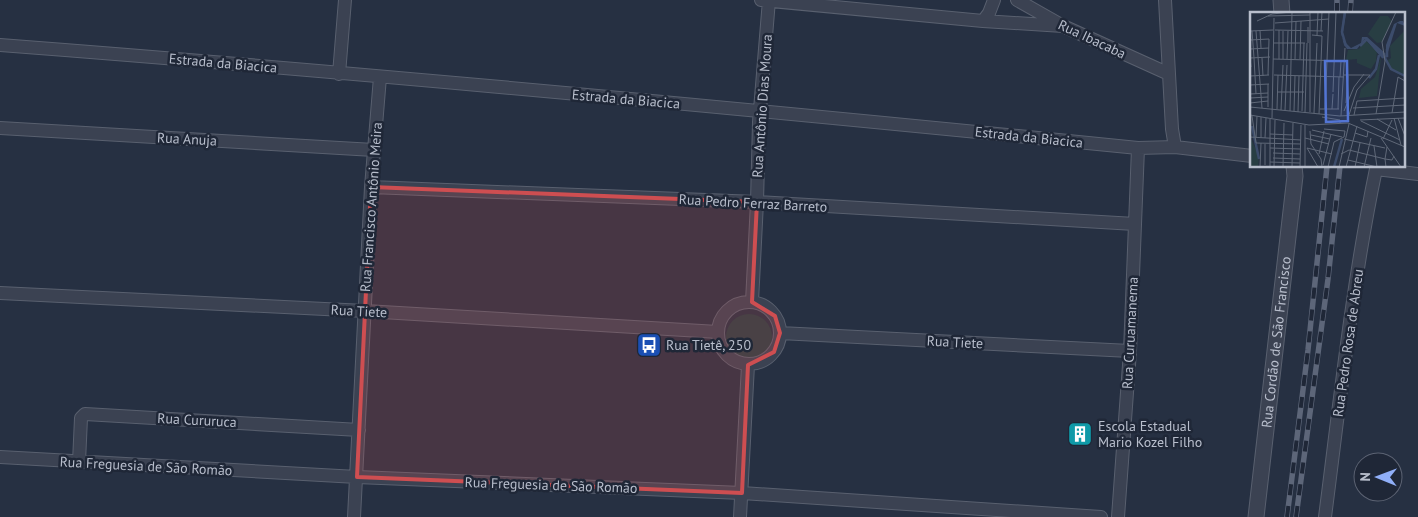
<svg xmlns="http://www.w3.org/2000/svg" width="1418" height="517" viewBox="0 0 1418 517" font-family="'PT Sans',sans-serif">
<rect width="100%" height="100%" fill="#263042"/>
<path fill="#283e43" d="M726 337a23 23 0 1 1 46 0a23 23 0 1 1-46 0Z"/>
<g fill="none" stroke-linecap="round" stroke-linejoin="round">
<defs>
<path id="minor" d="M761 0 983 21 1063 26
M1017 0 1063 26 1169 74
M1165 0 1172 129 1175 147
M983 21 989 13 994 0
M0 45C380 74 759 110 1138 148L1175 147 1252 156
M339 74 345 0
M0 128 374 150
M371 187 757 202 1135 224
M0 293 365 311 718 332
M718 333a31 31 0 1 1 62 0a31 31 0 1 1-62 0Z
M752 302 757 202 759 122 769 0
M780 333 1130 351
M0 457 357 477 742 493 1101 517
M79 462 81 418 85 414 359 430
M354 517 371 187 380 77
M740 517 748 365
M1118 517 1130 351 1138 148
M1325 517C1340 401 1352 284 1376 169L1418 174"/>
<g id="tertiary">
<path d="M1281 0 1282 14"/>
<path id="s1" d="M1256 517 1295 176 1294 166"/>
</g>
</defs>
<use href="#minor" stroke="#59606f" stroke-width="14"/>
<use href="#tertiary" stroke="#59606f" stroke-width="17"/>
<use href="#minor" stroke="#3b4252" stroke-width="12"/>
<use href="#tertiary" stroke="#3b4252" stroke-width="15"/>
<defs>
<path id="rail" d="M1337 14V0
M1350 14 1351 0
M1287 517 1308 350 1327 166
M1296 517 1328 279 1340 166"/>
</defs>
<use href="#rail" stroke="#5d6679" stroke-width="5.5"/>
<use href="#rail" stroke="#1f2737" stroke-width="4" stroke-dasharray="11" stroke-linecap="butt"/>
</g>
<path fill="#ce4e51" fill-opacity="0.2" stroke="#ce4e51" stroke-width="4" stroke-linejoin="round" d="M371 187 757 202 752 302 775 316 780 333 774 352 748 365 742 493 357 477Z"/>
<defs>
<symbol id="bus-square" viewBox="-11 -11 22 22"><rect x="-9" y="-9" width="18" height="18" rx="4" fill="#1a4fb4" stroke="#1f2737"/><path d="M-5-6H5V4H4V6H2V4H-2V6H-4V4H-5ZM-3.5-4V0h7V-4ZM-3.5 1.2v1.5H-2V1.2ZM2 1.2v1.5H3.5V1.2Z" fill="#fff"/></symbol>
<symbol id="building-square" viewBox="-11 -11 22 22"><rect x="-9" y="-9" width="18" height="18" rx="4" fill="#0f9aa8" stroke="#1f2737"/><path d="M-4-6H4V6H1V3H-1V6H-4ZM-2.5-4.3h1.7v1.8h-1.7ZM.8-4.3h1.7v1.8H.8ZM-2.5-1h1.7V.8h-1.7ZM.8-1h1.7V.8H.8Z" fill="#fff"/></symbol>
</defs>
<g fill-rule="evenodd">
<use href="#bus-square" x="635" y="331" width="28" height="28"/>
<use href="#building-square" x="1066" y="420" width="28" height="28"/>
</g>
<g text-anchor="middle" stroke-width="5" stroke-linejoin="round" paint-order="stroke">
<g font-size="14" fill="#b8becc" stroke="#1f2737">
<text transform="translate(1092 39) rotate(25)" y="5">Rua Ibacaba</text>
<text transform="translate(223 63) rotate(5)" y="5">Estrada da Biacica</text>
<text transform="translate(626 99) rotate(5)" y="5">Estrada da Biacica</text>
<text transform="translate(762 106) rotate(-86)" y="5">Rua Antônio Dias Moura</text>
<text transform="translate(1029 137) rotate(6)" y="5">Estrada da Biacica</text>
<text transform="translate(187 139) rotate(3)" y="5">Rua Anuja</text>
<text transform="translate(753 203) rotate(3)" y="5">Rua Pedro Ferraz Barreto</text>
<text transform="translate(371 207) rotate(-86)" y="5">Rua Francisco Antônio Meira</text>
<text transform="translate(359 311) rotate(3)" y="5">Rua Tiete</text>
<text transform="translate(1130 333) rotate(-87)" y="5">Rua Curuamanema</text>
<text transform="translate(955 342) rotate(3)" y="5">Rua Tiete</text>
<text dy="5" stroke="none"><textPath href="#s1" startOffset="176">Rua Cordão de São Francisco</textPath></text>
<text transform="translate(1348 343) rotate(-82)" y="5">Rua Pedro Rosa de Abreu</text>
<text transform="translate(197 420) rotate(3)" y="5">Rua Cururuca</text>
<text transform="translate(146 466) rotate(3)" y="5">Rua Freguesia de São Romão</text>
<text transform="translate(551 485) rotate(2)" y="5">Rua Freguesia de São Romão</text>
</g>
<g font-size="14" fill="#b8becc" stroke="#1f2737" text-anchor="start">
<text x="666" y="350">Rua Tietê, 250</text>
<text x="1098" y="431">Escola Estadual<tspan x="1098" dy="16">Mario Kozel Filho</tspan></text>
</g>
</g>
<g transform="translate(1250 12)">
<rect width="155" height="155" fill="#263042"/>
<path d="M130 4H138L142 9 132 30 127 31 118 22ZM155 18V62L150 63 140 56 138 48 141 46 140 34ZM115 28 127 39 126 49 121 57 107 51V47L96 48 98 38 109 37ZM131 45 127 84 109 86 111 77 125 65ZM0 125 9 144 8 155H0Z" fill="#283e43"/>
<path d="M94 0H96L92 27 101 36 111 31 112 25H117L136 42V33L144 12 150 9H153L155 14 147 11 138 40 132 46 115 27 107 37H97L94 33 91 21Z" fill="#3c4c6b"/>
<path fill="none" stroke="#3c4c6b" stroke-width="2.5" d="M95 0 92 20 96 34M110 34 117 27 133 45 137 44V37M135 46 141 57 155 64M119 66 126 57 129 43M2 114 9 147M84 155 92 127"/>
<path fill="none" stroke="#606979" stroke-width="1" d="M18 4 60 3M7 9 22 2 41 0M25 11 79 7M58 15V31M10 18 11 36M25 18 73 19M0 19 23 18M2 19 4 46M6 19 12 96M71 19 72 0M62 23 72 24 69 102M67 23 68 0M0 28 19 27M23 31H55M0 37 19 36M4 46 6 82M12 46 13 64M23 47 95 49M29 47V18M33 47V19M37 47 38 19M45 47 46 9M50 47 51 9M1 55 0 46 20 45M18 63 19 27M24 63 94 65M94 63H120L107 78 99 103M0 64 19 63M90 65 91 49M0 73 19 72M28 80H54M83 80 86 0M0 82 18 81M0 86 18 85M0 91 18 89M96 91 98 64M0 95 90 104 155 100M18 95V72M103 96 155 93M27 97 28 63M70 97H89M75 97 79 0M82 97 83 82M88 97 89 65M31 98 33 53M35 98 37 53M40 99 42 0M44 99 45 64M52 99 54 31M94 99 104 75 114 62M48 100 49 64M55 100 57 31M60 100V0M64 101 67 31M142 101 148 65 155 69M126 102 135 49 132 30 146 0M0 103 59 113 98 111 155 135M104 103 107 89 155 86M2 104 6 131 51 132M91 104 95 36M72 105 90 108V111M22 106 24 6M144 106 151 133M148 106 155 124M127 107 146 118M110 108 155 106M111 109 150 128M74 117 95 119 94 125 84 130 78 155M62 118 92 125M60 119 61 132 71 147 72 155M105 121 117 125 118 119M20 122 43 123M61 123 80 127M0 125 51 128M6 126 7 104M11 126V105M15 126 16 106M55 126 79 132M131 126 151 155M94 127 135 136M133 127 142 108M124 134 127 155M137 135 135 147 142 148 144 144M20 136 50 137M57 136 82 142M57 136 68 155M23 141 50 142M69 142 74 119M91 142 99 138 135 147 136 155M23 146 50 147M98 148 127 155M20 150 50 151M15 153V132M73 153 81 122M10 155 11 131M20 155V107M24 155 25 108M33 155 34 111M42 155 43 111M50 155 51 113M55 155V113M89 155 99 112M96 155 107 114M105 155 110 131M114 155 121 126"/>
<path fill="#5375d4" fill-opacity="0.15" stroke="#5375d4" stroke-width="2.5" d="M75 49H97L98 109 76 110Z"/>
<rect width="155" height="155" fill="none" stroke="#b8becc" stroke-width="2.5"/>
</g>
<g transform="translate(1378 477) rotate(271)"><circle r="24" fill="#1f2737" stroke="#5c6373"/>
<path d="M0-4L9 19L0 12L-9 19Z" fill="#90aff8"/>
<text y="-8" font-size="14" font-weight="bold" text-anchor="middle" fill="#b8becc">N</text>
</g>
</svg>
